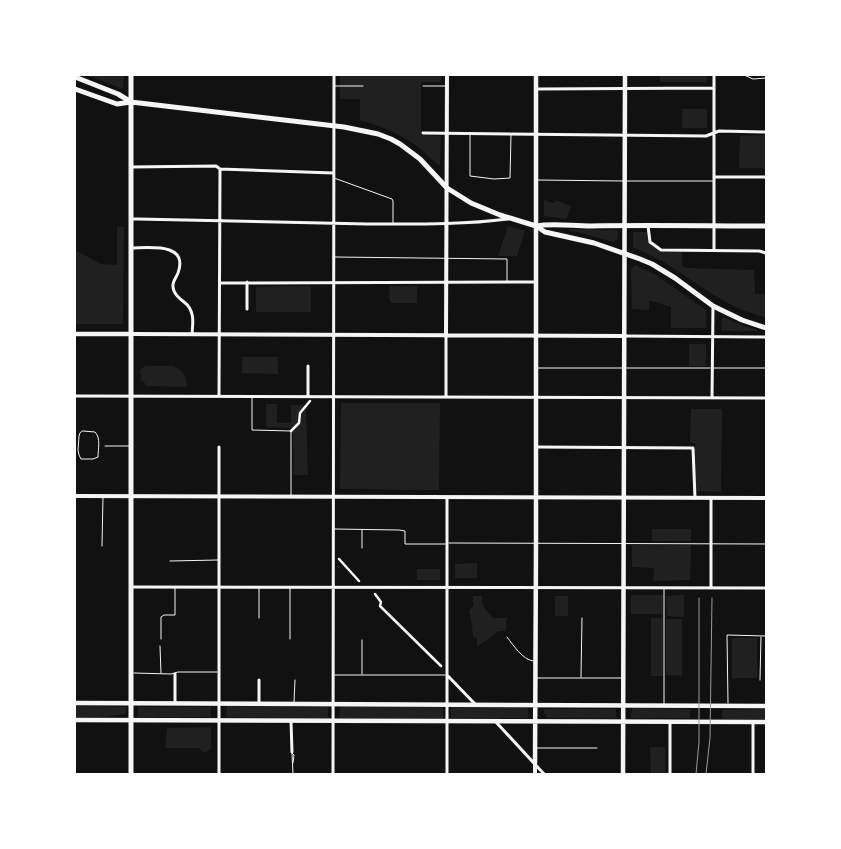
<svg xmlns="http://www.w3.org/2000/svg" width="841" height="849" viewBox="0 0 841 849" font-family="'DM Sans',sans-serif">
<rect width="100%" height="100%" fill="#111"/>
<path fill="#202020" d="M86 75H124L123 89Z
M340 75H441V82H421V135L441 136 440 166C432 161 425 152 417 146 399 133 381 126 360 120V99H340Z
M660 75H707V82H660Z
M682 109H707V128H682Z
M766 135V168H739L740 136Z
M544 200 552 203 555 202V200L571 206 566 219 544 216Z
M508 226 525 231 517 256H498Z
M117 227H124L123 324H75V250L101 264 117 265Z
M569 229 615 230 618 231V239L613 242 578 232 569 231Z
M633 232H647L648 241C657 253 669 252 682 252V265L685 268 754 270 755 294H766V318L737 308 712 294 664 262 633 247Z
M635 265 656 275 706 310V328H671V307L649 300V310L632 309 631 270Z
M311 286V312H256V287Z
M390 286H417V303H391L389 297Z
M722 318H725L758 331H721Z
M689 344H706V366H689Z
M242 357H278V374L242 373Z
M145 366H173C183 370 187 377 187 387L146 386 145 385V383L141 380 139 381 141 378 140 370Z
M341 403H440L439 490 340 489Z
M266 404H277V423H291V405H309L306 410 308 475H294L293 431 291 428 266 427Z
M691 409H722L721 492 695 491V443H690Z
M652 529H691V541H652Z
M632 545H691L690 580 653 581 654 568 632 567Z
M477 563V578H455V564Z
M417 569H440V580H417Z
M632 595H663V614H631V596Z
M684 595V617L667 616 666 596Z
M473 596H482C482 607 485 609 493 618H507V620H506V631H499L477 647V638L473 637C472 628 472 620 469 612L470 609 474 605 473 603Z
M555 596H568V616H555Z
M651 618H663V676H651Z
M666 619H682V676L666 675Z
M732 638H757V678H732Z
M75 706 126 707V714L99 717H75Z
M227 706 328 707V718L226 717Z
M340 706 443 707V719L339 718Z
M138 707H211V717H138Z
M451 707 528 708V718H451Z
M632 708 690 709V718H631V713H632Z
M544 709H616V718H547L546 714H544Z
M766 709V719H722V710Z
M211 727V748C208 752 206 752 202 752L199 748H165L167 728Z
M650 747H665L666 774H651Z"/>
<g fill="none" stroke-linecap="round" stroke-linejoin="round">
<path stroke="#f5f5f5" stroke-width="1" d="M744 75 753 79 766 78
M334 86H363
M423 86H446
M470 135V176L494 179 510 178 511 135
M334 178 392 199 393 201V223
M537 180 623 181
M627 181H713
M334 257 507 259V281
M537 368H623
M627 368H710
M714 368H766
M252 397V430L291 431V495
M83 431 95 432C101 438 98 449 98 457L93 459H81L79 455 78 450 79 436 80 433Z
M105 446H129
M334 529 399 530 405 531V544H445
M362 530V548
M449 543 766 544
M102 546 103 497
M170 561 218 560
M259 587V618
M290 588V639
M507 637C514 646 522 659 533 661
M161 639V617L164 615H175V587
M160 646 161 673
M134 673 171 674 178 672H217
M362 674V640
M334 675H445
M581 677 582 618
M537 678H621
M760 680 761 637
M294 702 295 680
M728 703 727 635 766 636
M664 705V589
M536 748H597
M292 753 293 774
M292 753 294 755 293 763"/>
<path stroke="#f5f5f5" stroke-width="2.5" d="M291 431 299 423 300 413 310 401
M339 559 359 581
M375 594 381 602 380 606 441 666"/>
<path stroke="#f5f5f5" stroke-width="3" d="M536 89 714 88
M423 133 706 136 719 131 766 132
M131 167 216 166 220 169 333 173
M714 177H766
M131 219C210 220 289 223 367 224 414 224 461 225 508 219
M648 226 650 242 661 250 759 251 766 253
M131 248C149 248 189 242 178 273 175 280 171 283 174 291 176 296 180 299 184 302 195 310 193 323 192 334
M714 250V75
M220 283 536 282
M247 309V282
M625 336 766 337
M75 396 766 398
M219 396 220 169
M308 396V366
M446 397V336
M712 398 713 306
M219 447V774
M536 447 693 448 695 498
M711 498V588
M131 587 766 588
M448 676 475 704
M175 703V674
M259 704V680
M291 721 292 752
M495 721 544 774
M670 722V774
M333 774 334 75
M447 774V497
M753 774V722"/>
<path stroke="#f5f5f5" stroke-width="4" d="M131 334 625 336
M446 336 447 75
M75 496 766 498
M535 774V763"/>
<path stroke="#f5f5f5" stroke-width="4.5" d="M75 334H131
M75 703 766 706
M75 720 766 722
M535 763 536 543V75
M623 774 625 75"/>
<path stroke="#f5f5f5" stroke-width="5" d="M75 77 118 94 131 102
M75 89 117 104 131 102 344 127 378 134 391 139 400 144 420 159 447 188 471 203 500 215 536 226 545 232 594 243 640 259 652 264 675 278 713 306 742 320 766 328
M536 226C553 223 572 226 590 226 648 225 707 226 766 226
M131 774V75"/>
<path stroke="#9a9a9a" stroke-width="1" d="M696 774 699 742V598
M706 774 710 738 712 598"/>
</g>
<rect width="841" height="849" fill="none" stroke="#ffffff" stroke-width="152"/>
</svg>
